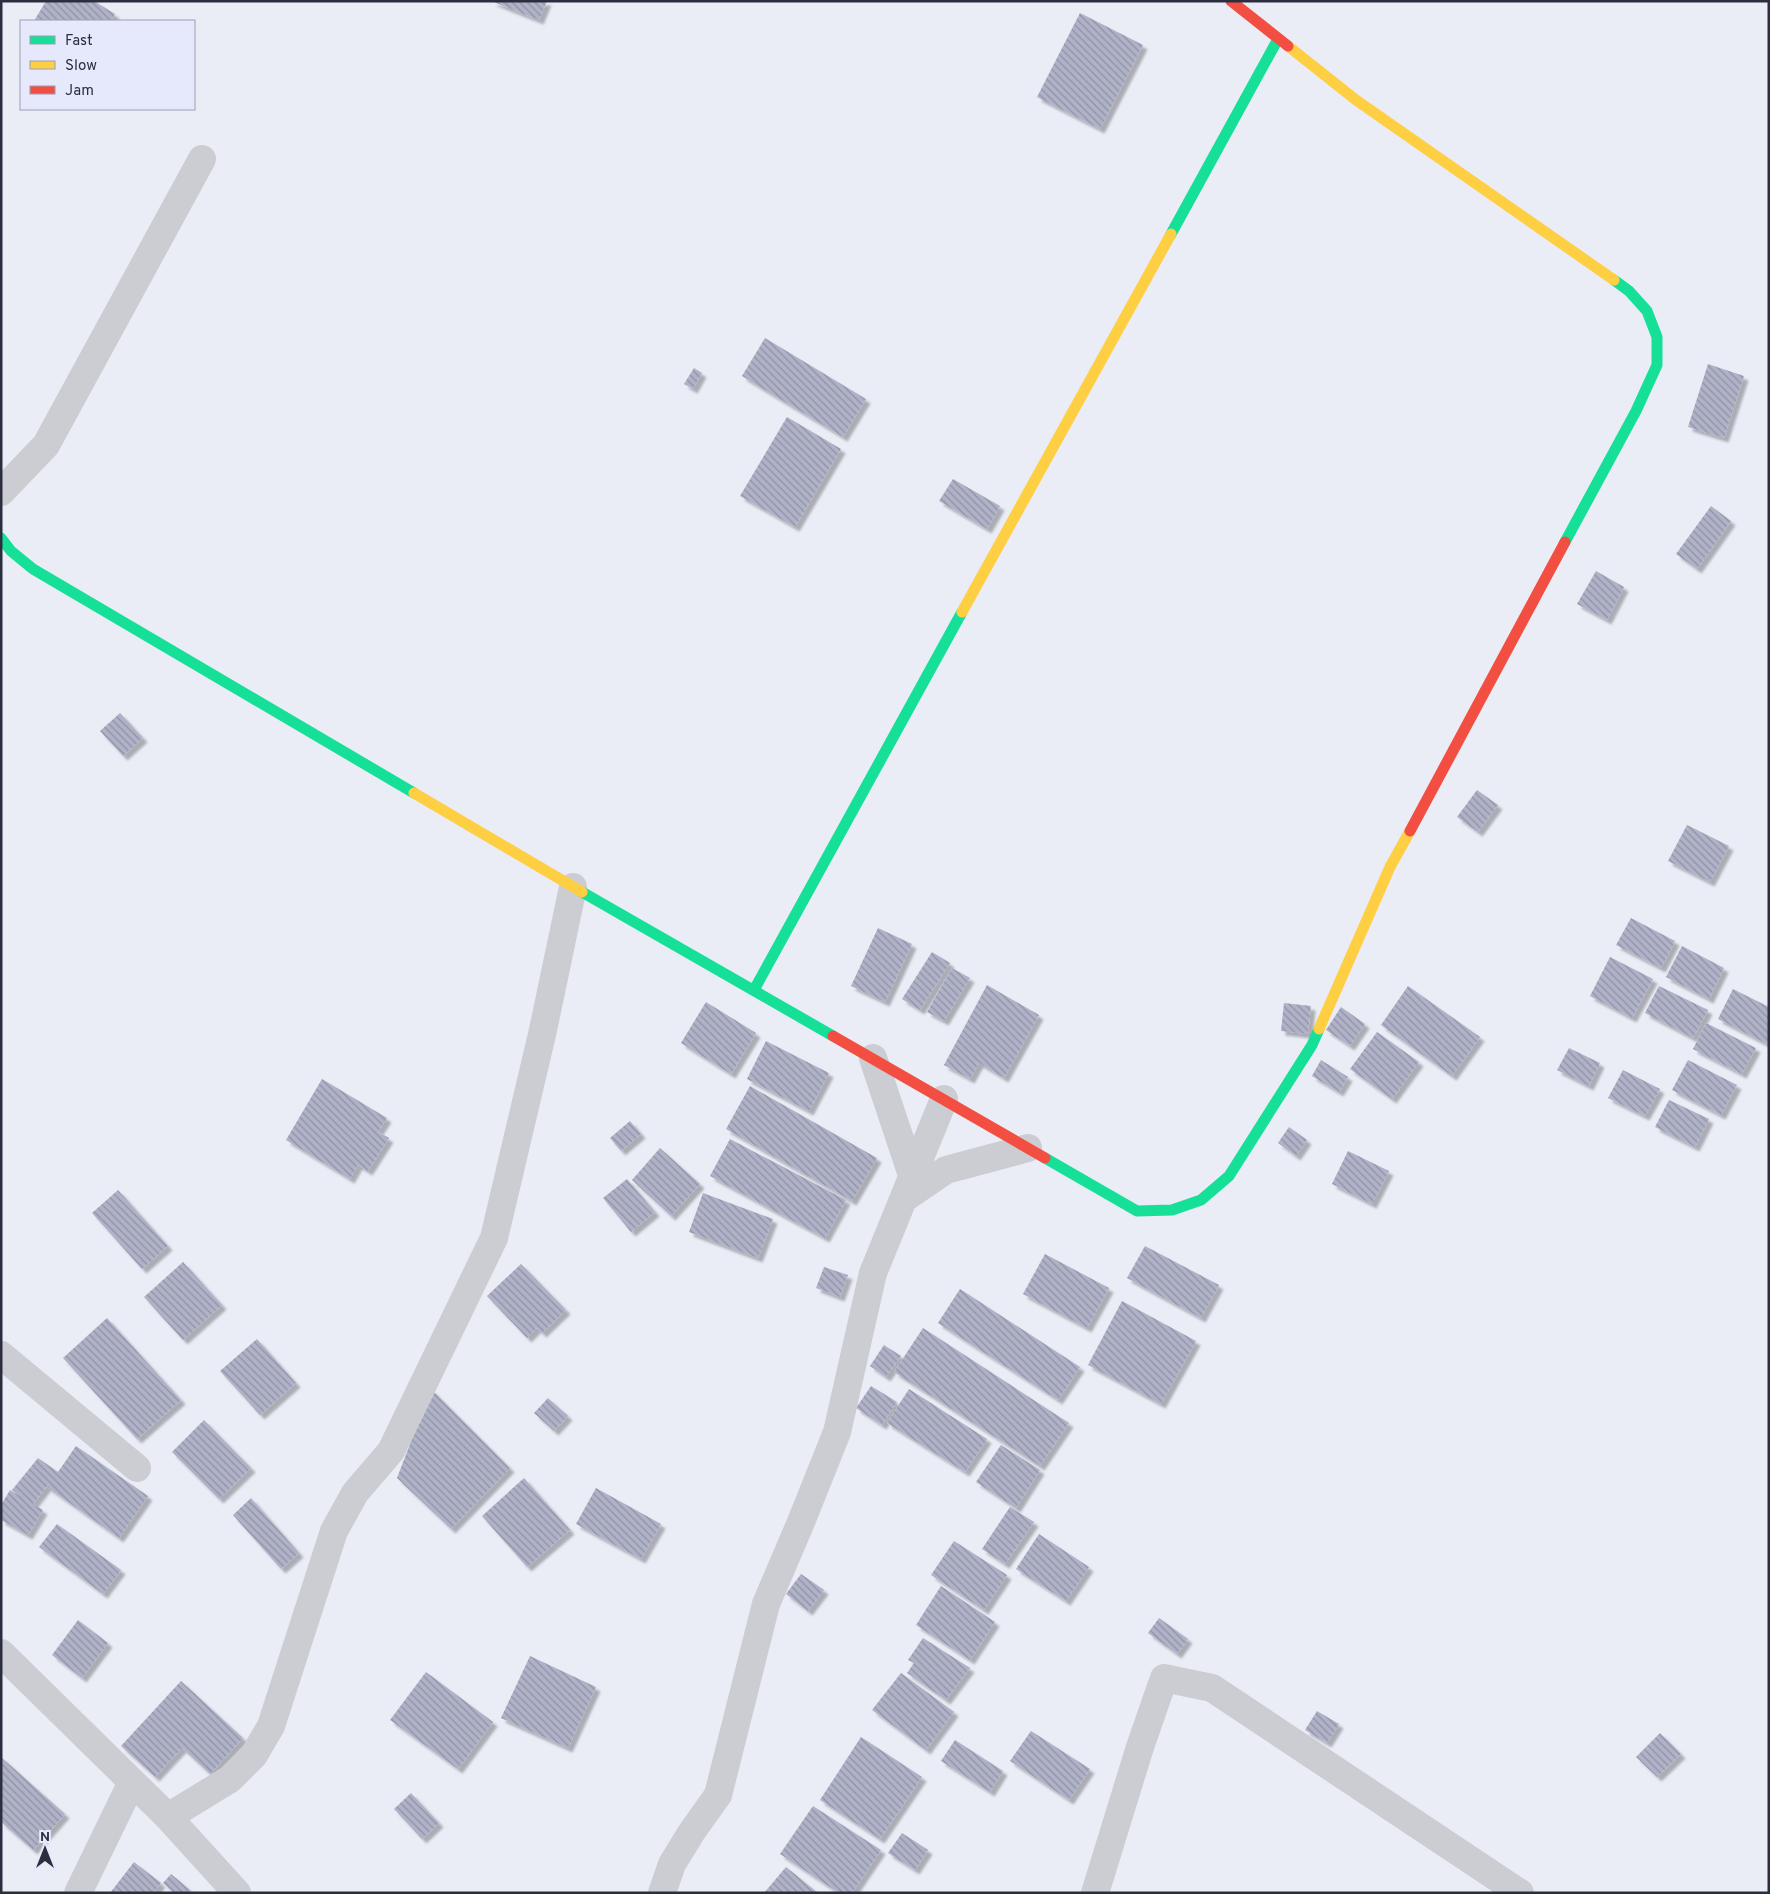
<svg xmlns="http://www.w3.org/2000/svg" width="1770" height="1894" viewBox="0 0 1770 1894" font-family="Overpass,sans-serif">
<defs>
<pattern id="building-back-hatch" width="6" height="6" patternUnits="userSpaceOnUse" patternTransform="scale(1.25)"><rect width="6" height="6" fill="#b0b2c8"/><path d="M-1 5l2 2M0 0l6 6M5-1l2 2" fill="none" stroke="#8f91a4"/></pattern>
<filter id="shadow"><feDropShadow dx="4.5" dy="4.5" stdDeviation="1" flood-color="#0004"/></filter>
</defs>
<rect width="100%" height="100%" fill="#eaecf6"/>
<path fill="url(#building-back-hatch)" filter="url(#shadow)" d="M46 1H94L115 14 111 21H34Z
M491 1H547L539 20Z
M1080 13 1143 45 1100 129 1037 97Z
M765 338 866 399 843 437 742 376Z
M1708 364 1744 376 1724 438 1688 427Z
M694 368 702 373 693 389 684 384Z
M787 417 841 449 795 527 740 496Z
M953 479 1000 506 987 529 939 501Z
M1711 506 1731 521 1697 569 1676 554Z
M1596 571 1624 587 1607 620 1577 604Z
M120 713 143 738 123 756 100 731Z
M1477 790 1498 805 1478 832 1457 817Z
M1687 825 1729 846 1710 882 1668 861Z
M1631 918 1675 941 1661 968 1616 945Z
M878 928 912 944 885 1002 851 986Z
M1682 946 1724 968 1709 999 1666 977Z
M932 952 950 963 920 1010 902 999Z
M1610 957 1653 979 1632 1018 1590 996Z
M952 968 970 978 944 1021 927 1012Z
M987 985 1039 1015 1004 1078 979 1063 970 1079 944 1065Z
M1408 986 1480 1037 1452 1076 1381 1025Z
M1659 986 1708 1010 1693 1038 1645 1013Z
M1733 989 1769 1007V1040L1767 1044 1718 1019Z
M706 1002 756 1033 731 1074 681 1043Z
M1284 1003 1311 1006 1308 1034 1281 1031Z
M1341 1007 1365 1024 1350 1046 1326 1030Z
M1706 1023 1756 1048 1742 1074 1693 1049Z
M1377 1032 1419 1062 1392 1099 1350 1069Z
M766 1041 829 1073 809 1111 747 1079Z
M1569 1048 1600 1063 1589 1086 1557 1070Z
M1321 1060 1348 1077 1339 1092 1312 1076Z
M1688 1060 1737 1085 1721 1115 1672 1090Z
M1623 1070 1660 1089 1645 1116 1608 1098Z
M322 1079 387 1118 378 1132 389 1138 368 1171 358 1165 350 1179 286 1140Z
M750 1086 877 1158 852 1201 726 1129Z
M1669 1100 1709 1119 1695 1147 1655 1127Z
M630 1121 641 1134 621 1151 610 1138Z
M1289 1127 1307 1140 1296 1156 1278 1143Z
M730 1139 846 1200 825 1238 710 1176Z
M660 1148 700 1184 671 1216 632 1180Z
M1348 1151 1389 1171 1372 1204 1332 1184Z
M627 1179 655 1212 631 1232 603 1198Z
M118 1190 168 1246 142 1269 92 1213Z
M703 1193 773 1219 758 1258 689 1232Z
M1145 1246 1219 1285 1201 1318 1127 1278Z
M1045 1254 1109 1288 1087 1328 1023 1294Z
M183 1262 222 1305 183 1340 144 1297Z
M521 1264 566 1310 542 1333 537 1328 527 1338 487 1296Z
M824 1267 848 1275 840 1297 816 1288Z
M960 1289 1080 1367 1058 1400 938 1323Z
M1122 1301 1196 1341 1161 1404 1088 1365Z
M107 1318 181 1400 137 1439 63 1358Z
M923 1328 1069 1423 1040 1466 894 1372Z
M257 1339 296 1383 260 1415 220 1371Z
M884 1345 901 1356 886 1377 870 1366Z
M871 1386 897 1402 882 1425 856 1408Z
M431 1389 510 1468 451 1529 397 1478Z
M909 1389 987 1439 965 1472 887 1423Z
M548 1398 568 1416 554 1431 534 1413Z
M204 1420 251 1468 219 1499 172 1452Z
M1001 1445 1040 1470 1016 1508 976 1482Z
M76 1446 148 1496 119 1538 47 1487 51 1481 33 1504 43 1510 28 1535 1 1520V1505L10 1490 20 1496 12 1490 38 1458 58 1472Z
M524 1478 570 1530 527 1567 482 1516Z
M596 1488 661 1524 641 1559 576 1524Z
M251 1498 299 1553 281 1569 233 1515Z
M1010 1507 1034 1522 1005 1564 982 1549Z
M57 1524 121 1570 103 1594 39 1547Z
M1039 1534 1089 1567 1066 1601 1016 1569Z
M954 1541 1007 1575 984 1610 931 1575Z
M801 1574 824 1590 808 1611 786 1594Z
M941 1586 995 1622 970 1660 916 1625Z
M1159 1618 1188 1639 1177 1654 1148 1633Z
M78 1620 108 1643 82 1678 52 1655Z
M923 1638 970 1668 946 1700 907 1673 914 1663 908 1660Z
M530 1656 596 1687 568 1748 501 1718Z
M426 1672 493 1722 458 1769 390 1720Z
M901 1673 954 1712 926 1750 872 1710Z
M181 1681 243 1738 210 1774 182 1748 155 1777 121 1746Z
M1317 1711 1339 1724 1327 1743 1305 1730Z
M1031 1731 1090 1769 1069 1800 1010 1761Z
M1660 1733 1681 1754 1657 1777 1636 1757Z
M861 1737 922 1777 880 1839 820 1800Z
M955 1740 1003 1771 990 1792 941 1761Z
M1 1757 65 1814 33 1850 1 1822Z
M411 1793 439 1823 422 1839 394 1809Z
M813 1806 881 1850 852 1893H839L780 1854Z
M902 1833 928 1850 915 1870 888 1853Z
M134 1862 161 1883 153 1893H110Z
M786 1867 818 1893H764Z
M171 1874 190 1890 187 1893H174L163 1883Z"/>
<g fill="none" stroke-linecap="round" stroke-linejoin="round">
<path stroke="#cccdd3" stroke-width="28" d="M1 492 46 445 202 159
M873 1058 913 1178
M905 1198 946 1170 1028 1148
M1 1355 137 1468
M1 1653 168 1817 237 1893
M168 1817 230 1779 254 1755 271 1726 334 1531 355 1493 391 1451 494 1238 543 1030 573 887
M78 1893 132 1782
M662 1893 672 1864 691 1833 718 1795 766 1604 801 1522 837 1432 873 1273 944 1099
M1095 1893 1140 1747 1164 1678 1212 1688 1520 1893"/>
<path stroke="#16e098" stroke-width="11" d="M1171 234 1278 39
M1 538 11 551 33 569 414 793
M1565 542 1636 411 1657 365V337L1647 311 1629 291 1614 280
M582 892 833 1036
M754 990 962 612
M1045 1158 1137 1211 1172 1210 1201 1200 1229 1176 1312 1045 1319 1029"/>
<path stroke="#ffcf43" stroke-width="11" d="M1288 46 1356 100 1614 280
M962 612 1171 234
M414 793 582 892
M1319 1029 1390 867 1410 831"/>
<path stroke="#f24e42" stroke-width="11" d="M1231 1 1288 46
M1410 831 1565 542
M833 1036 1045 1158"/>
</g>
<rect width="1770" height="1894" fill="none" stroke="#2b2e3f" stroke-width="5"/>
<rect x="20" y="20" width="175" height="90" fill="#e5e9fb" stroke="#9b9eb0"/>
<rect x="30" y="36" width="25" height="8" fill="#16e098" stroke="#9b9eb0"/>
<text x="65" y="45" font-size="15" fill="#2b2e3f">Fast</text>
<rect x="30" y="61" width="25" height="8" fill="#ffcf43" stroke="#9b9eb0"/>
<text x="65" y="70" font-size="15" fill="#2b2e3f">Slow</text>
<rect x="30" y="86" width="25" height="8" fill="#f24e42" stroke="#9b9eb0"/>
<text x="65" y="95" font-size="15" fill="#2b2e3f">Jam</text>
<g transform="translate(45 1849)" stroke="#e5e9fb" stroke-width="4" paint-order="stroke">
<path d="M0-4L9 19L0 12L-9 19Z" fill="#2b2e3f"/>
<text y="-8" font-size="14" font-weight="bold" text-anchor="middle" fill="#2b2e3f">N</text>
</g>
</svg>
